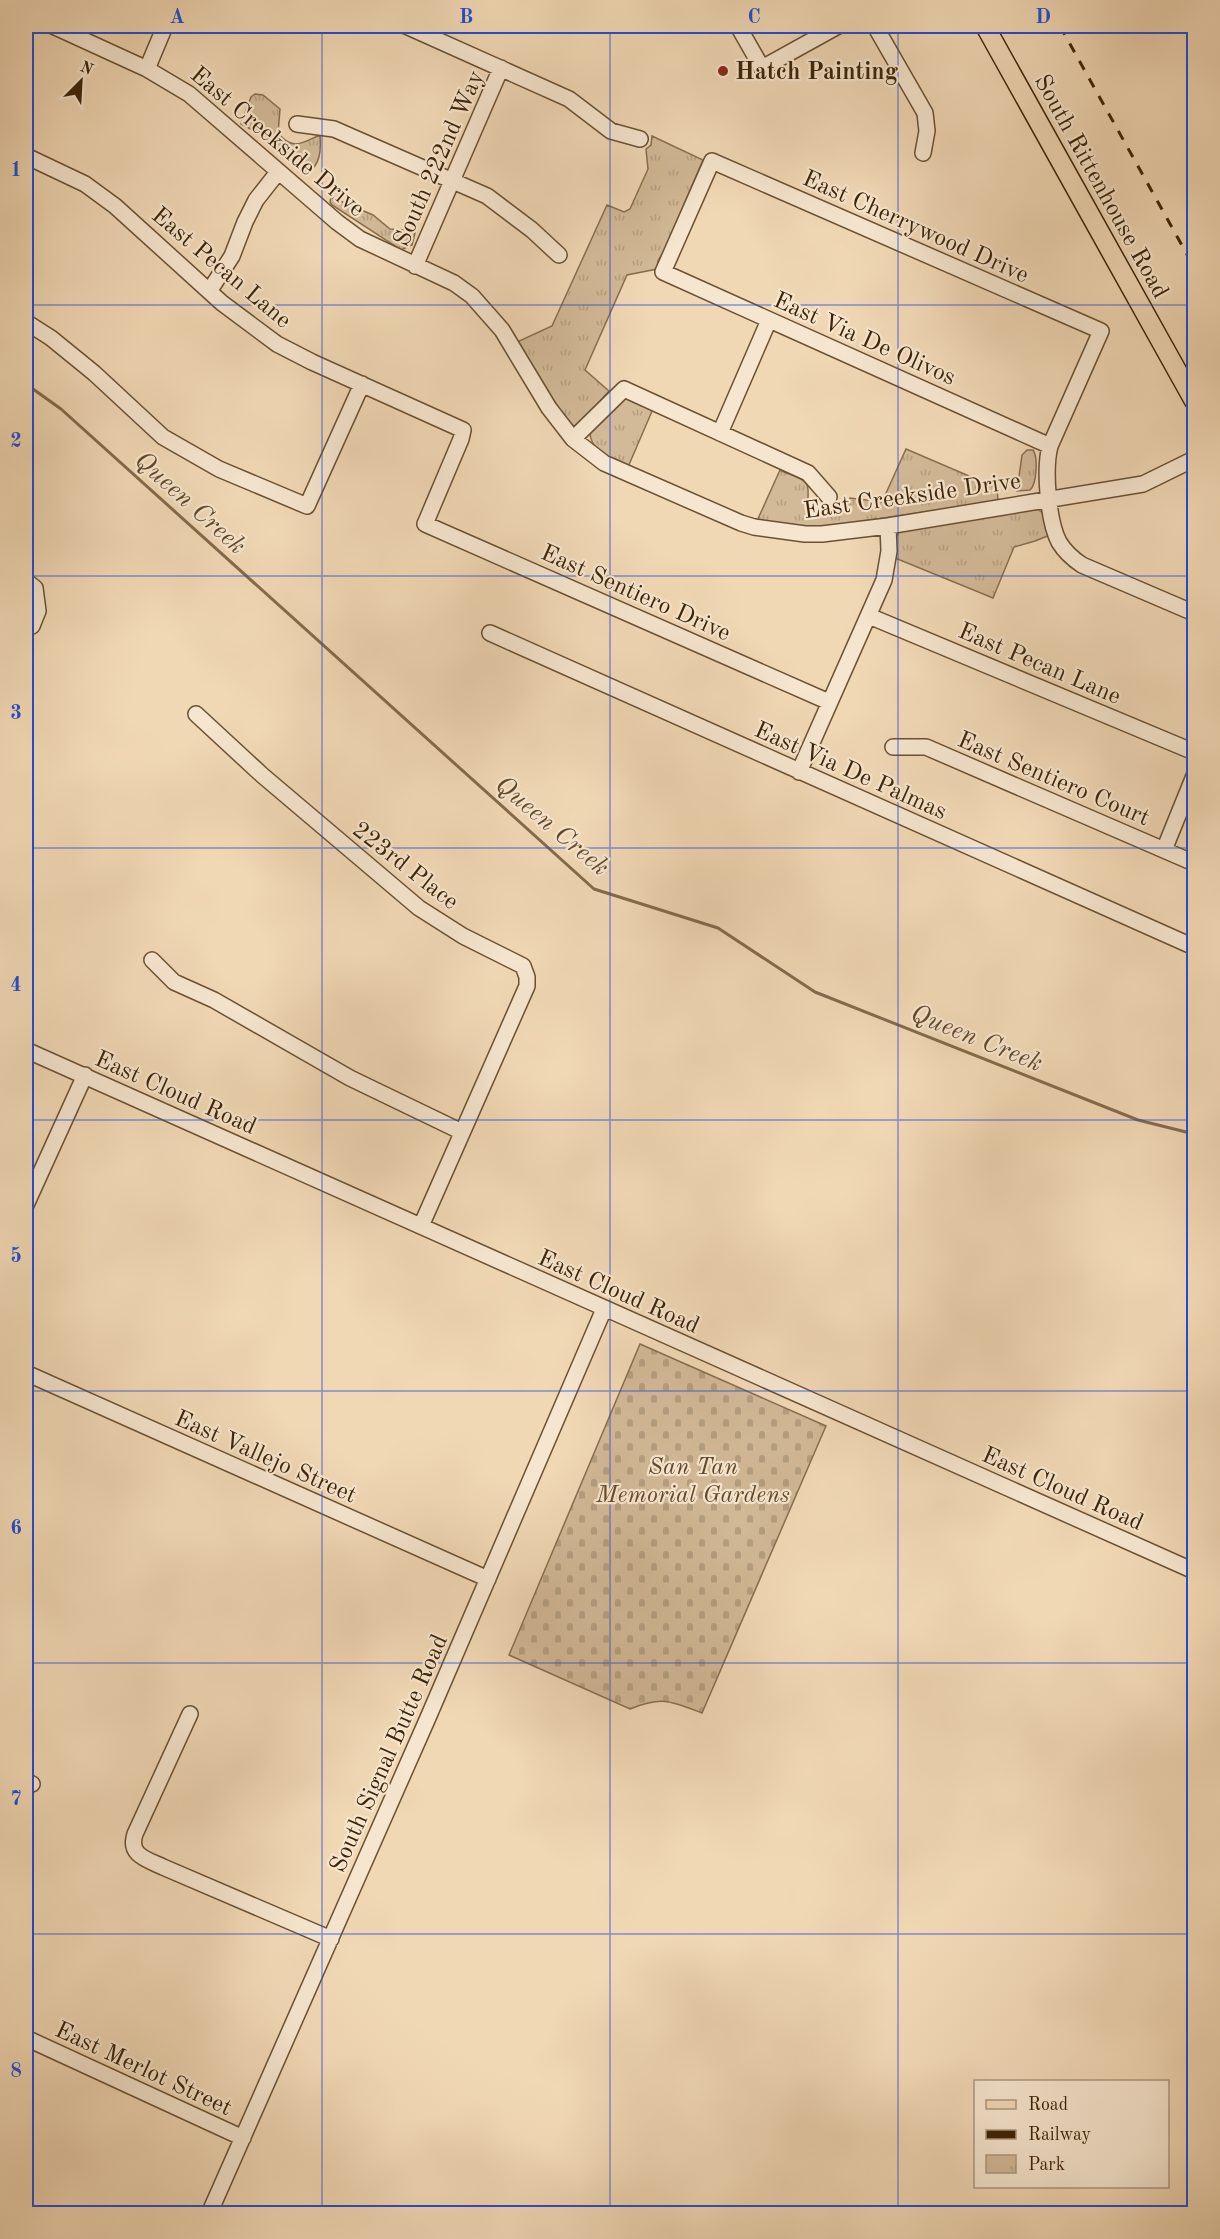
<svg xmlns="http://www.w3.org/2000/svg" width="1220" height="2239" viewBox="0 0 1220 2239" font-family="'Old Standard TT',serif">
<defs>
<pattern id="cemetery-stones" width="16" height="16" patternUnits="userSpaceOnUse" patternTransform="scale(1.5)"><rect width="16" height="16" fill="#d2b997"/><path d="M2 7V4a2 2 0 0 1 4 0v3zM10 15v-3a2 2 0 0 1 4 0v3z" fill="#b59f81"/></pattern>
<pattern id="park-tufts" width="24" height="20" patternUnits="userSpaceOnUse" patternTransform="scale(1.5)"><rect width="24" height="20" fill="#d2b997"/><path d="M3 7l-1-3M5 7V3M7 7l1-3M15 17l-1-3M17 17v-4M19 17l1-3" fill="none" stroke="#b59f81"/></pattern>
</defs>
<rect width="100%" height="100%" fill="#f1d8b5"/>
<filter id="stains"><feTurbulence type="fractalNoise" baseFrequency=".00333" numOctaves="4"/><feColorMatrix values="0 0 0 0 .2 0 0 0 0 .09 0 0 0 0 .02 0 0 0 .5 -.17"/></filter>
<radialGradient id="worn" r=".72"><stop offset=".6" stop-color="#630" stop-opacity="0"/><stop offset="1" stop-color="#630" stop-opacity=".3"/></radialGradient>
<path fill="url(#cemetery-stones)" stroke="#886e4f" stroke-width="1.5" d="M640 1344 826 1426 702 1713C671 1701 662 1696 630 1709L509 1655Z"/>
<path fill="url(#park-tufts)" stroke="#886e4f" stroke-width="1.5" d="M255 94 263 95 280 109 278 133C293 152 303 142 320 135 321 149 321 165 307 173L301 160 277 147 258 133 241 124 251 97Z
M652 136 703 160 665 249 658 261 657 269 627 275 585 370 609 391 575 430 560 414 517 342 552 326 607 205 624 212 630 209 648 169 646 149 651 145Z
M331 197 373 215 390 229 407 230 415 233 412 245 401 250 332 205 330 202Z
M628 398 653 409 628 467C614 460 590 451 590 433L623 399Z
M906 449 997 488 998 501 823 527 807 528 757 521 780 470C787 474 801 477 806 483 809 487 808 493 808 498 811 509 823 517 834 514 844 512 847 507 850 498L882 502Z
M1027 450H1033C1038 457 1037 484 1030 490L1017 491 1022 455Z
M1036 508 1047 516 1050 535 1035 541 1014 547 993 598 895 558V540L900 530Z"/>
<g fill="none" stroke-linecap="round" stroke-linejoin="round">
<path stroke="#846b4c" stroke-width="3" d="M26 384 61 409 594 889 718 928 815 992 1138 1120 1194 1134"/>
<defs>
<path id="minor" d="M53 26 147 69 189 94 337 222 360 239 454 283 472 296 502 330 549 408 573 439 604 463 741 523 754 527 805 534H822L888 526 1143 484 1194 459
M406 26 569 99 611 131 640 139
M738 26 762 68 838 26
M875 26 925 113 927 131 923 153
M147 69 165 26
M297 124 334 129 487 196 532 230 559 255
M26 156 85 184 115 206 222 303 277 344 312 362 463 430 461 439 425 524 829 702
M415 266 501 68
M210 290 232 256 245 222 256 200 278 172
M26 322 51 338 94 373 163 437 219 469 307 506 362 384
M720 433 769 320
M573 439 624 389 808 473 829 497
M1050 446 663 272 712 161 1101 331 1050 446C1044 469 1048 521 1059 542 1065 552 1073 559 1082 565L1194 613
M26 581 35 588 38 611 32 626
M869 616 1194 752
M490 633 1194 947
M196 714 262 775 419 908 463 936 523 966 527 977V986L421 1226
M893 747H926L1194 863
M799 772 884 580 889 551 888 526
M1164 850 1194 776
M152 960 174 982 214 1000 350 1078 462 1132
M26 1050 1194 1571
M26 1205 85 1075
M26 1373 488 1579
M190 1714 135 1834C128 1855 146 1859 163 1867L331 1939
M26 1781 32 1784
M26 2038 243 2138
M209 2214 427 1720 604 1309"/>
<path id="major" d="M985 26 1194 401"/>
</defs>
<use href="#minor" stroke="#6a5132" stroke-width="18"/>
<use href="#major" stroke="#3d2407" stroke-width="21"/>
<use href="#minor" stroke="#f6e6cf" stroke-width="15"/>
<use href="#major" stroke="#f1d8b5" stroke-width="18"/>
<path stroke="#3d2407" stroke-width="3" stroke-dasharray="10 10" stroke-linecap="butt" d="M1060 26 1194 267"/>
</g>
<path fill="none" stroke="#1d4ed8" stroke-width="1.5" stroke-opacity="0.55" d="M322 26V2214M610 26V2214M898 26V2214M26 305H1194M26 576H1194M26 848H1194M26 1120H1194M26 1391H1194M26 1663H1194M26 1934H1194"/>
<circle fill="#8f2418" stroke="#f6e6cf" stroke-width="2" cx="723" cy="71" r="6"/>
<g text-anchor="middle" stroke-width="4.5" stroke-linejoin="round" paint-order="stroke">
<g font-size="24" font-weight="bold" fill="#3d2407" stroke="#f6e6cf" text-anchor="start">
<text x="735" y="79">Hatch Painting</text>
</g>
<g font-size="24" fill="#3d2407" stroke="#f6e6cf">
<text transform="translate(278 141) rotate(40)" y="8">East Creekside Drive</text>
<text transform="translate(438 158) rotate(-66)" y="8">South 222nd Way</text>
<text transform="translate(1102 186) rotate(61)" y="8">South Rittenhouse Road</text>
<text transform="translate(916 226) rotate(24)" y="8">East Cherrywood Drive</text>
<text transform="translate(222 267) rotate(40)" y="8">East Pecan Lane</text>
<text transform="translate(865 338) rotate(24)" y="8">East Via De Olivos</text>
<text transform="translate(912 495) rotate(-8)" y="8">East Creekside Drive</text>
<text transform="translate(636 592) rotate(24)" y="8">East Sentiero Drive</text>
<text transform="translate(1040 663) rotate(23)" y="8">East Pecan Lane</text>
<text transform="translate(851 770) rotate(24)" y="8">East Via De Palmas</text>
<text transform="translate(1054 778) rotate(23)" y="8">East Sentiero Court</text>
<text transform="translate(406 865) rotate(38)" y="8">223rd Place</text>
<text transform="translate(176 1092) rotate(24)" y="8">East Cloud Road</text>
<text transform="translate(619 1291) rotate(24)" y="8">East Cloud Road</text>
<text transform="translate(266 1456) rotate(24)" y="8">East Vallejo Street</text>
<text transform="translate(1063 1488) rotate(24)" y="8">East Cloud Road</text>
<text transform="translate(388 1753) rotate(-66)" y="8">South Signal Butte Road</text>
<text transform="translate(144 2068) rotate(25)" y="8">East Merlot Street</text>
</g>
<g font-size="24" font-style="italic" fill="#62492b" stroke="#f6e6cf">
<text x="693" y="1474">San Tan<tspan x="693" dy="28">Memorial Gardens</tspan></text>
</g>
<g font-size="26" font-style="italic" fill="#61482a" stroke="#f6e6cf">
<text transform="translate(191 502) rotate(42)" y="9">Queen Creek</text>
<text transform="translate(553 825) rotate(40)" y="9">Queen Creek</text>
<text transform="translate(977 1037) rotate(22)" y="9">Queen Creek</text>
</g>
</g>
<rect width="1220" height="2239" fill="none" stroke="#f1d8b5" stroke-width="66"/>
<rect x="974" y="2080" width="195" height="108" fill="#f6e6cf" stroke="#ac987f" stroke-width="1.5"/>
<rect x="986" y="2100" width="30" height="9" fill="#f1d8b5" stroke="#ac987f" stroke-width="1.5"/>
<text x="1028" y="2110" font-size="18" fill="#3d2407">Road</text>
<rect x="986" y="2130" width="30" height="9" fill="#3d2407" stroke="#ac987f" stroke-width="1.5"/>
<text x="1028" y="2140" font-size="18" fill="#3d2407">Railway</text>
<rect x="986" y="2155" width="30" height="18" fill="url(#park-tufts)" stroke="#ac987f" stroke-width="1.5"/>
<text x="1028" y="2170" font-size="18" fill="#3d2407">Park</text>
<g transform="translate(81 81) rotate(24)" stroke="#f6e6cf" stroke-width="4.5" paint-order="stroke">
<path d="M0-4.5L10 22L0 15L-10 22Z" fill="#3d2407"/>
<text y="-9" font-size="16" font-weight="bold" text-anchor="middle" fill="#3d2407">N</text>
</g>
<rect x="33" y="33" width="1154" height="2173" fill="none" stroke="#1d4ed8" stroke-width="2"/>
<g font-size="20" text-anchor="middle" font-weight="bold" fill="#1d4ed8">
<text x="177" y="23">A</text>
<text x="466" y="23">B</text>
<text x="754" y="23">C</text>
<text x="1043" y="23">D</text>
<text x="16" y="176">1</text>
<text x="16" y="447">2</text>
<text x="16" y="719">3</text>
<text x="16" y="991">4</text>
<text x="16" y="1262">5</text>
<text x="16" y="1534">6</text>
<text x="16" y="1805">7</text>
<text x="16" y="2077">8</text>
</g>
<rect width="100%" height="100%" filter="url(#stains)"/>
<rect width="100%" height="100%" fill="url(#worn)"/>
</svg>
